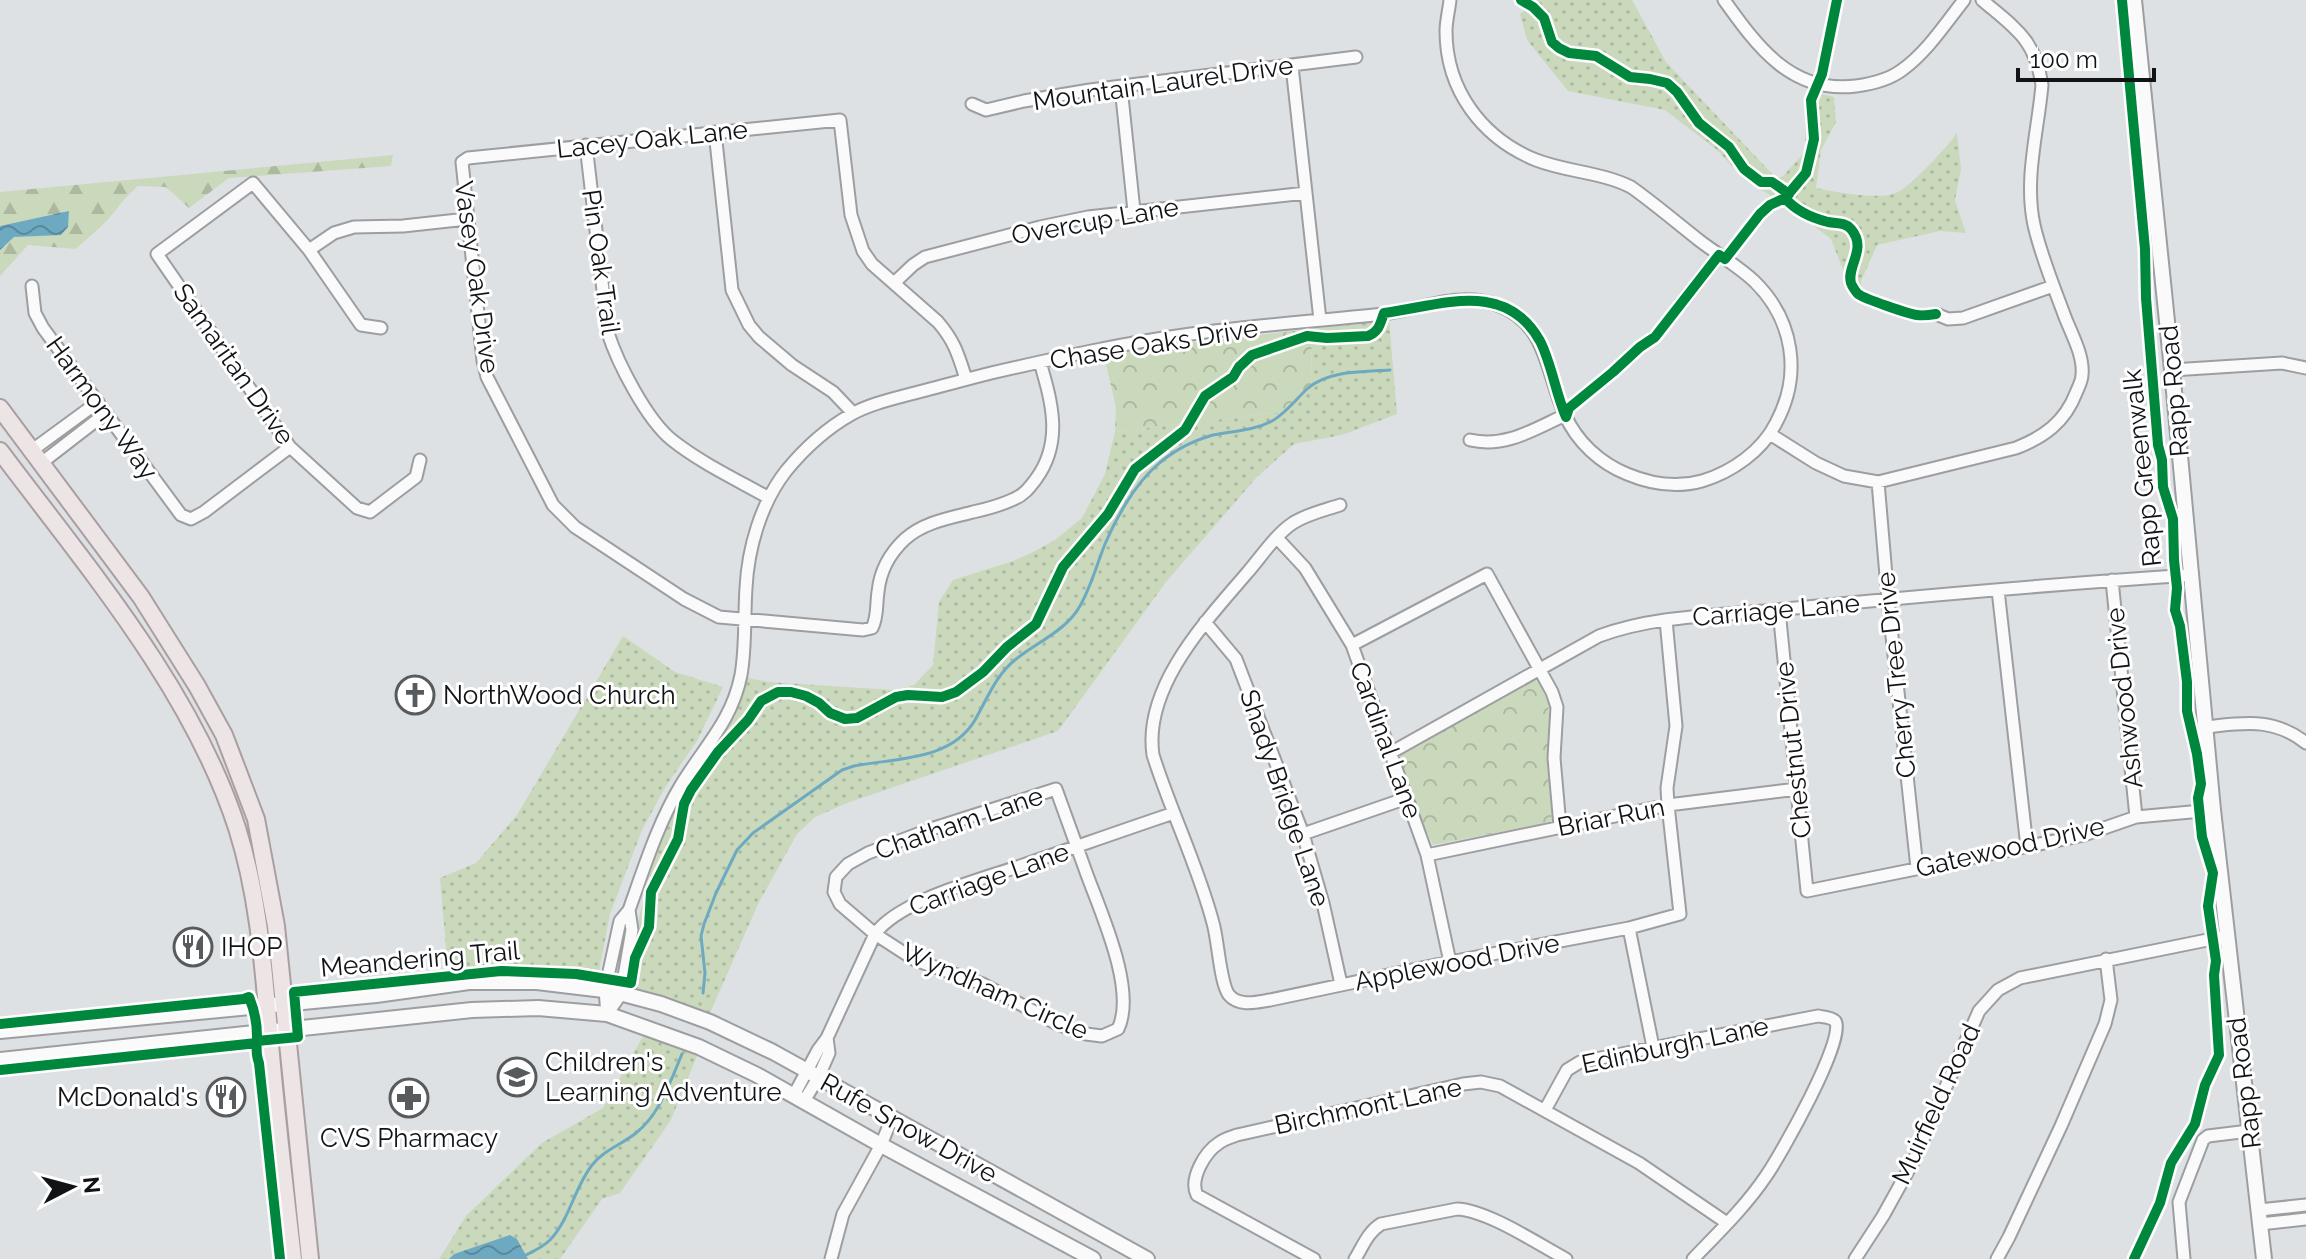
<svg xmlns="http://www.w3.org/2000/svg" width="2306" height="1259" viewBox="0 0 2306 1259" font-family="Raleway,sans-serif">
<defs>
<pattern id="grass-dots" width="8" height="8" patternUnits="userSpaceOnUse" patternTransform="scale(2)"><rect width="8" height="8" fill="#cad9bb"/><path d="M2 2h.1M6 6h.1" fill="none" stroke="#acb9a0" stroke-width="1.8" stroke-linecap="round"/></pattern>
<pattern id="forest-firs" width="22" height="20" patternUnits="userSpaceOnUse" patternTransform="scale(2)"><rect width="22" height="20" fill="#cad9bb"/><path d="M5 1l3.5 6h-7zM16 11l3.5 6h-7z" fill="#acb9a0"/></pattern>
<pattern id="park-crowns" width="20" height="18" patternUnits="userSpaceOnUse" patternTransform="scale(2)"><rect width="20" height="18" fill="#cad9bb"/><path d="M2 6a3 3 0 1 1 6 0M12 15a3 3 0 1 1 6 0" fill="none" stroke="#acb9a0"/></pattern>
<pattern id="water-waves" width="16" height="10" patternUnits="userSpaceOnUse" patternTransform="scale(2)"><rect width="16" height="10" fill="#6daac2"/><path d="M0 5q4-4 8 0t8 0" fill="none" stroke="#58899d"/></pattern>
</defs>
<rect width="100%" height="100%" fill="#dde1e4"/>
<path fill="url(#grass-dots)" d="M1535 0H1632L1666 62 1775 177H1782L1805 152 1806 102 1813 92 1834 97 1836 122 1821 150 1816 188C1835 192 1882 201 1898 192 1911 186 1949 145 1957 133L1961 169 1955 200 1966 233 1940 231 1877 245 1861 281 1862 290 1865 292 1920 310 1921 318 1854 298 1831 239 1787 206 1744 179 1717 150 1665 110 1568 91 1527 40 1520 14Z
M1389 320 1397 414 1342 435 1294 444 1257 477 1166 582 1058 731 847 803 815 817 797 834 759 902 710 1013 663 997 632 989 627 980C638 921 649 861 674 807 684 786 700 769 714 751 730 728 739 704 748 678L769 682 893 690 914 685 933 665 939 602 953 580 1013 561 1031 553 1055 540 1082 518 1105 474 1115 432 1281 412 1311 383 1312 329Z
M623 636 675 672 723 687 697 741 666 786 642 830 610 914 599 971C548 967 499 966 448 971L440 878 476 863 517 815Z
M648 1033 699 1051 671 1120 620 1193 602 1199 560 1259H439L466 1216 522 1162 542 1143 603 1108 642 1038Z"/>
<path fill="url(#forest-firs)" d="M393 155 391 166 229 178 189 208 166 187 138 186C127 195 120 205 111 216 101 228 87 238 76 249L28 245 0 276V192Z"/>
<path fill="url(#park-crowns)" d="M1312 329 1311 384 1281 412 1115 432 1116 407 1103 352Z
M1534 680 1540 682 1548 703 1551 723 1548 757 1552 822 1433 845 1423 824 1399 756Z"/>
<path fill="url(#water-waves)" d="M69 211 68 227 61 235 14 237 0 250V226Z
M510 1235 517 1239 528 1259H449L454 1254Z"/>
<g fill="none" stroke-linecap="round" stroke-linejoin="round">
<path stroke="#6daac2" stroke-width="3" d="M703 993 705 973 701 936 704 924 716 893 737 850 753 833 842 770 854 766C895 758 951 761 975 720 987 699 996 675 1015 660 1037 642 1066 631 1080 606 1091 587 1097 564 1105 544 1116 518 1134 486 1155 467 1171 452 1192 441 1213 435 1233 431 1253 431 1272 421 1286 413 1296 399 1308 388 1330 370 1363 372 1390 370
M518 1259C529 1253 541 1249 550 1240 570 1219 574 1188 592 1165 604 1150 621 1145 636 1133 660 1114 670 1082 682 1054"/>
<defs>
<path id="street" d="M1724 0C1757 46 1791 94 1856 86 1871 84 1890 79 1902 70 1927 52 1945 24 1964 0
M1292 66 1320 320
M1121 87 1134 211
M972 104 986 110 1024 101 1090 90 1356 57
M715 132 732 290 749 325 759 337 792 365 833 392 853 413
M586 145 608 333C618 364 647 420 672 440 701 463 737 480 769 498
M309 250 334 233 354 227 403 226 467 219
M894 283 913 265 925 257 1040 227 1088 217 1306 193
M32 286 35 313 43 328 181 515 191 519 204 512 290 447
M1680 305 1719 255
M1936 314 1948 319 1963 318 2053 286
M381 328 361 325 309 250 253 183 157 254 290 447 357 508 370 512 416 477 420 460
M2172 370 2282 363 2306 368
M966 379C958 354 955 342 938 322L872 264 863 251 851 215 840 120 468 158 462 162 483 361 487 377 553 505 575 527 684 599 719 617 863 630 872 628C878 617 876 604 878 592 880 571 890 553 905 539 924 522 950 518 973 512 987 509 1001 505 1014 499 1024 495 1029 488 1036 479 1063 442 1052 403 1040 362
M1770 434 1816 463 1844 476 1878 482 2016 448C2044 437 2065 422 2076 393 2078 388 2082 381 2082 375 2084 356 2072 335 2065 317 2054 287 2041 256 2034 225 2024 179 2038 131 2042 85 2035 39 2016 29 1982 0
M1470 440C1505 448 1533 430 1565 415
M31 451 98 402
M40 464 106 413
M1878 482 1888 599 1917 868
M1340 505C1325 510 1307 514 1293 523 1275 535 1261 557 1247 573 1206 621 1143 687 1153 755 1171 812 1198 866 1213 923 1218 939 1220 984 1229 995 1239 1007 1257 1002 1270 1000L1450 962 1629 928 1680 914 1668 805 1667 788 1676 726 1666 620
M1277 538 1305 568 1352 645 1427 855 1450 962
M2112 580 2136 817
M1998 590 2027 847
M1779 610 1807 891 2084 835 2136 817 2213 810
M1205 622 1236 659 1303 834 1323 903 1341 984
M1352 645 1487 574 1552 692 1557 707 1554 758 1560 826
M2205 727C2244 723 2273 717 2306 743
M1392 752 1599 636C1658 614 1723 616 1785 609 1920 596 2055 584 2191 575
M1056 789C1066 817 1076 845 1086 872 1100 911 1137 990 1118 1029L1102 1036 1086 1034 1057 1024 983 984 915 960 875 934 840 904 834 892 836 877 848 864 868 853 931 829Z
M1303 834 1407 798
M1427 855 1668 805 1797 789
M1629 928 1653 1047
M607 1014 605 990 620 921 629 910C644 868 658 823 681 785 704 747 732 721 741 675 746 647 744 617 746 588 748 548 761 503 786 471 804 449 827 428 852 414 868 405 888 400 907 395 935 388 963 380 991 373 1057 358 1123 343 1191 334 1255 325 1319 321 1383 314 1421 309 1460 291 1497 305 1548 323 1546 374 1565 415 1577 442 1600 463 1627 474 1651 484 1677 488 1702 481 1732 472 1762 451 1776 423 1802 375 1794 320 1754 281 1738 266 1717 254 1700 241 1677 223 1655 204 1631 187 1601 172 1567 172 1536 160 1482 138 1446 90 1446 31 1446 21 1449 10 1450 0
M607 1014 621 994 632 930 629 910
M794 1095 818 1050 827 1038 875 934C899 900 983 879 1023 865 1073 848 1123 830 1174 813
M804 1101 818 1078 829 1053 827 1038
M1545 1110 1567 1070 1580 1062 1818 1016C1823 1017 1831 1017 1835 1021 1848 1036 1779 1158 1766 1176 1746 1206 1718 1233 1693 1259
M2259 1210 2306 1205
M2260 1224 2306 1219
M831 1259 843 1214 881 1145 892 1118
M1314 1259 1197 1195C1189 1179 1205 1152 1219 1143 1224 1139 1231 1137 1237 1135L1463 1084 1481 1082 1500 1086 1639 1163 1727 1223
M1355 1259C1363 1246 1368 1232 1381 1224L1457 1209C1487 1210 1538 1244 1566 1259
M1855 1259 1883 1216 1914 1160 1979 1011 1998 990 2020 978 2227 936
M1997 1259 2009 1237 2061 1126 2105 1024 2111 1000 2106 959
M2184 1259 2179 1202 2203 1140 2208 1136 2249 1131"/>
<path id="secondary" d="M2134 0 2172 370 2213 810 2264 1259
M0 1031 376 995 469 982H537L612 991 661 1004 710 1022 773 1052 1147 1259
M0 1060 472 1010 538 1008 607 1014 699 1047 757 1075 881 1145 1093 1259"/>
<path id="primary" d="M0 408 141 597 197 686 224 735 256 819 276 926 310 1259
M0 451C87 567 192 689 237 828 258 894 263 962 269 1031 275 1107 284 1183 293 1259"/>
</defs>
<use href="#street" stroke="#9c9ea1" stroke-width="15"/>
<use href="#secondary" stroke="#9c9ea1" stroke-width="18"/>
<use href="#primary" stroke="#aa9ea0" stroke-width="20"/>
<use href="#street" stroke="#fafafb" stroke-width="11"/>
<use href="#secondary" stroke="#fafafb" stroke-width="14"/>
<use href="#primary" stroke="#ece4e5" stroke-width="16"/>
<defs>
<path id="cycleway" d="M1521 0 1533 7 1544 18 1552 42 1559 48 1569 53 1596 56 1630 77 1650 79 1667 83 1677 92 1699 123 1729 147 1744 169 1761 182H1772L1789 194
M2122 0 2145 249 2146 298 2158 445 2162 460 2163 487 2173 519 2174 560 2177 588 2175 610 2180 626 2187 682V711L2197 754 2201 784 2198 798 2202 837 2213 873 2208 906 2216 961 2214 975 2219 1055 2205 1085 2195 1124 2171 1163 2160 1203 2134 1259
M1785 198C1796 211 1812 218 1828 222 1837 224 1845 222 1851 229 1868 249 1846 266 1851 283 1852 286 1856 292 1858 294 1865 299 1909 314 1917 315 1923 316 1930 315 1936 314
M1566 417 1569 408 1613 372 1640 347 1655 337 1719 255 1725 259 1760 214 1770 205 1785 198 1806 173 1814 139 1811 100 1822 74 1837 0
M0 1024 244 999 249 997C254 1009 257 1023 257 1036 257 1047 255 1053 259 1063L280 1259
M257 1041 298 1037 294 992 501 971 576 974 631 983 635 958 649 927 651 892 678 839 684 804 691 790 718 752 748 720 761 701 778 692H791L806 696 819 703 830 713 845 719 857 718 896 697 908 695 942 697 956 692 983 672 1007 647 1036 624 1063 567 1108 514 1135 469 1185 430 1205 396 1233 377 1239 367 1252 355 1307 336 1327 338 1368 336C1379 332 1380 324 1384 313 1439 306 1505 278 1540 341 1551 362 1556 394 1566 417
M0 1070 257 1043"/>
</defs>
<use href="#cycleway" stroke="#fff" stroke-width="15"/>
<use href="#cycleway" stroke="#00873e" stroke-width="10"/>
</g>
<defs>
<symbol id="church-ring" viewBox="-11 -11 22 22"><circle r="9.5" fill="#fff" stroke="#585b5e" stroke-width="1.5"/><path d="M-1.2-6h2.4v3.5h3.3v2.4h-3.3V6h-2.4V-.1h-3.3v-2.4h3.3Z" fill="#585b5e"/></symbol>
<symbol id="restaurant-ring" viewBox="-11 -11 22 22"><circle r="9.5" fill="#fff" stroke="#585b5e" stroke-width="1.5"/><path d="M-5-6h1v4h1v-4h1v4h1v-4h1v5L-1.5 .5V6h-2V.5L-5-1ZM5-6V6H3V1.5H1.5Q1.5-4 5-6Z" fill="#585b5e"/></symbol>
<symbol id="school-ring" viewBox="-11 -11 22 22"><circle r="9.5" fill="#fff" stroke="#585b5e" stroke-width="1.5"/><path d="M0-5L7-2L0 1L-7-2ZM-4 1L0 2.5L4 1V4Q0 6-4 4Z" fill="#585b5e"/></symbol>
<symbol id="pharmacy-ring" viewBox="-11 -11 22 22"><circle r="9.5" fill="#fff" stroke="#585b5e" stroke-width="1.5"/><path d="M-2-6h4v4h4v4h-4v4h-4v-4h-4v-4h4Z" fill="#585b5e"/></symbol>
</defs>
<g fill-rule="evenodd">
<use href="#church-ring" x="393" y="673" width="44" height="44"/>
<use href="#restaurant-ring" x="171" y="925" width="44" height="44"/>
<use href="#school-ring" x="495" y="1055" width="44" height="44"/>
<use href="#restaurant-ring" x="204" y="1075" width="44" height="44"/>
<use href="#pharmacy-ring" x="387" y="1076" width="44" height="44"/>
</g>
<g text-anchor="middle" stroke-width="6" stroke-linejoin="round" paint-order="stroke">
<g font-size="26" fill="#111316" stroke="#fff">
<text transform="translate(1163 83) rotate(-8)" y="9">Mountain Laurel Drive</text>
<text transform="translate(652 139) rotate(-6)" y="9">Lacey Oak Lane</text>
<text transform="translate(1095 221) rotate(-10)" y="9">Overcup Lane</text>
<text transform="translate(601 262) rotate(82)" y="9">Pin Oak Trail</text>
<text transform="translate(477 277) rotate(82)" y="9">Vasey Oak Drive</text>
<text transform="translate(1154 344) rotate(-9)" y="9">Chase Oaks Drive</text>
<text transform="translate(234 364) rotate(55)" y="9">Samaritan Drive</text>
<text transform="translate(2174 391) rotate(-95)" y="9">Rapp Road</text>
<text transform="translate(102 408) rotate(54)" y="9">Harmony Way</text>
<text transform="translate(2142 468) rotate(-96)" y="9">Rapp Greenwalk</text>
<text transform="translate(1776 610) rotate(-5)" y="9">Carriage Lane</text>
<text transform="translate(1896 675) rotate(-96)" y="9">Cherry Tree Drive</text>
<text transform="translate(2124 698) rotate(-96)" y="9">Ashwood Drive</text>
<text transform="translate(1386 740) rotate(70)" y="9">Cardinal Lane</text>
<text transform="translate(1793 750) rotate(-96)" y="9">Chestnut Drive</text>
<text transform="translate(1285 798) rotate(71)" y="9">Shady Bridge Lane</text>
<text transform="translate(1611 817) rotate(-11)" y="9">Briar Run</text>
<text transform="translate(959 823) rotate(-19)" y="9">Chatham Lane</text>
<text transform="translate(2010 847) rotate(-13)" y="9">Gatewood Drive</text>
<text transform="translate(989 879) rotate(-20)" y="9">Carriage Lane</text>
<text transform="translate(420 959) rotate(-5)" y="9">Meandering Trail</text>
<text transform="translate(1457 962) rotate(-11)" y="9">Applewood Drive</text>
<text transform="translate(995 991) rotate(24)" y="9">Wyndham Circle</text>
<text transform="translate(1675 1045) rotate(-12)" y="9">Edinburgh Lane</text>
<text transform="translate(2244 1083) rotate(-97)" y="9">Rapp Road</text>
<text transform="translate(1936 1104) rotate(-65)" y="9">Muirfield Road</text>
<text transform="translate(1368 1106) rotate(-12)" y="9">Birchmont Lane</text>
<text transform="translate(909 1128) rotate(29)" y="9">Rufe Snow Drive</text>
</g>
<g font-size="26" fill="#111316" stroke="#fff" text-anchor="start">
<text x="443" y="704">NorthWood Church</text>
<text x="221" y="956">IHOP</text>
<text x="545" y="1071">Children's<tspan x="545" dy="30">Learning Adventure</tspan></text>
<text x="198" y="1106" text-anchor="end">McDonald's</text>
<text x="409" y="1147" text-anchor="middle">CVS Pharmacy</text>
</g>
</g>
<g transform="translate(72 1187) rotate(84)" stroke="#ffffff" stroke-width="6" paint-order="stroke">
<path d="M0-6L14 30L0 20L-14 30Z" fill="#111316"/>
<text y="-12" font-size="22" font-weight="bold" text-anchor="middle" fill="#111316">N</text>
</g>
<path d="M2018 68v12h136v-12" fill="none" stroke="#111316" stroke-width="4"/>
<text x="2030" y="68" font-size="24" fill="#111316" stroke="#ffffff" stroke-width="6" paint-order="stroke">100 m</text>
</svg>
